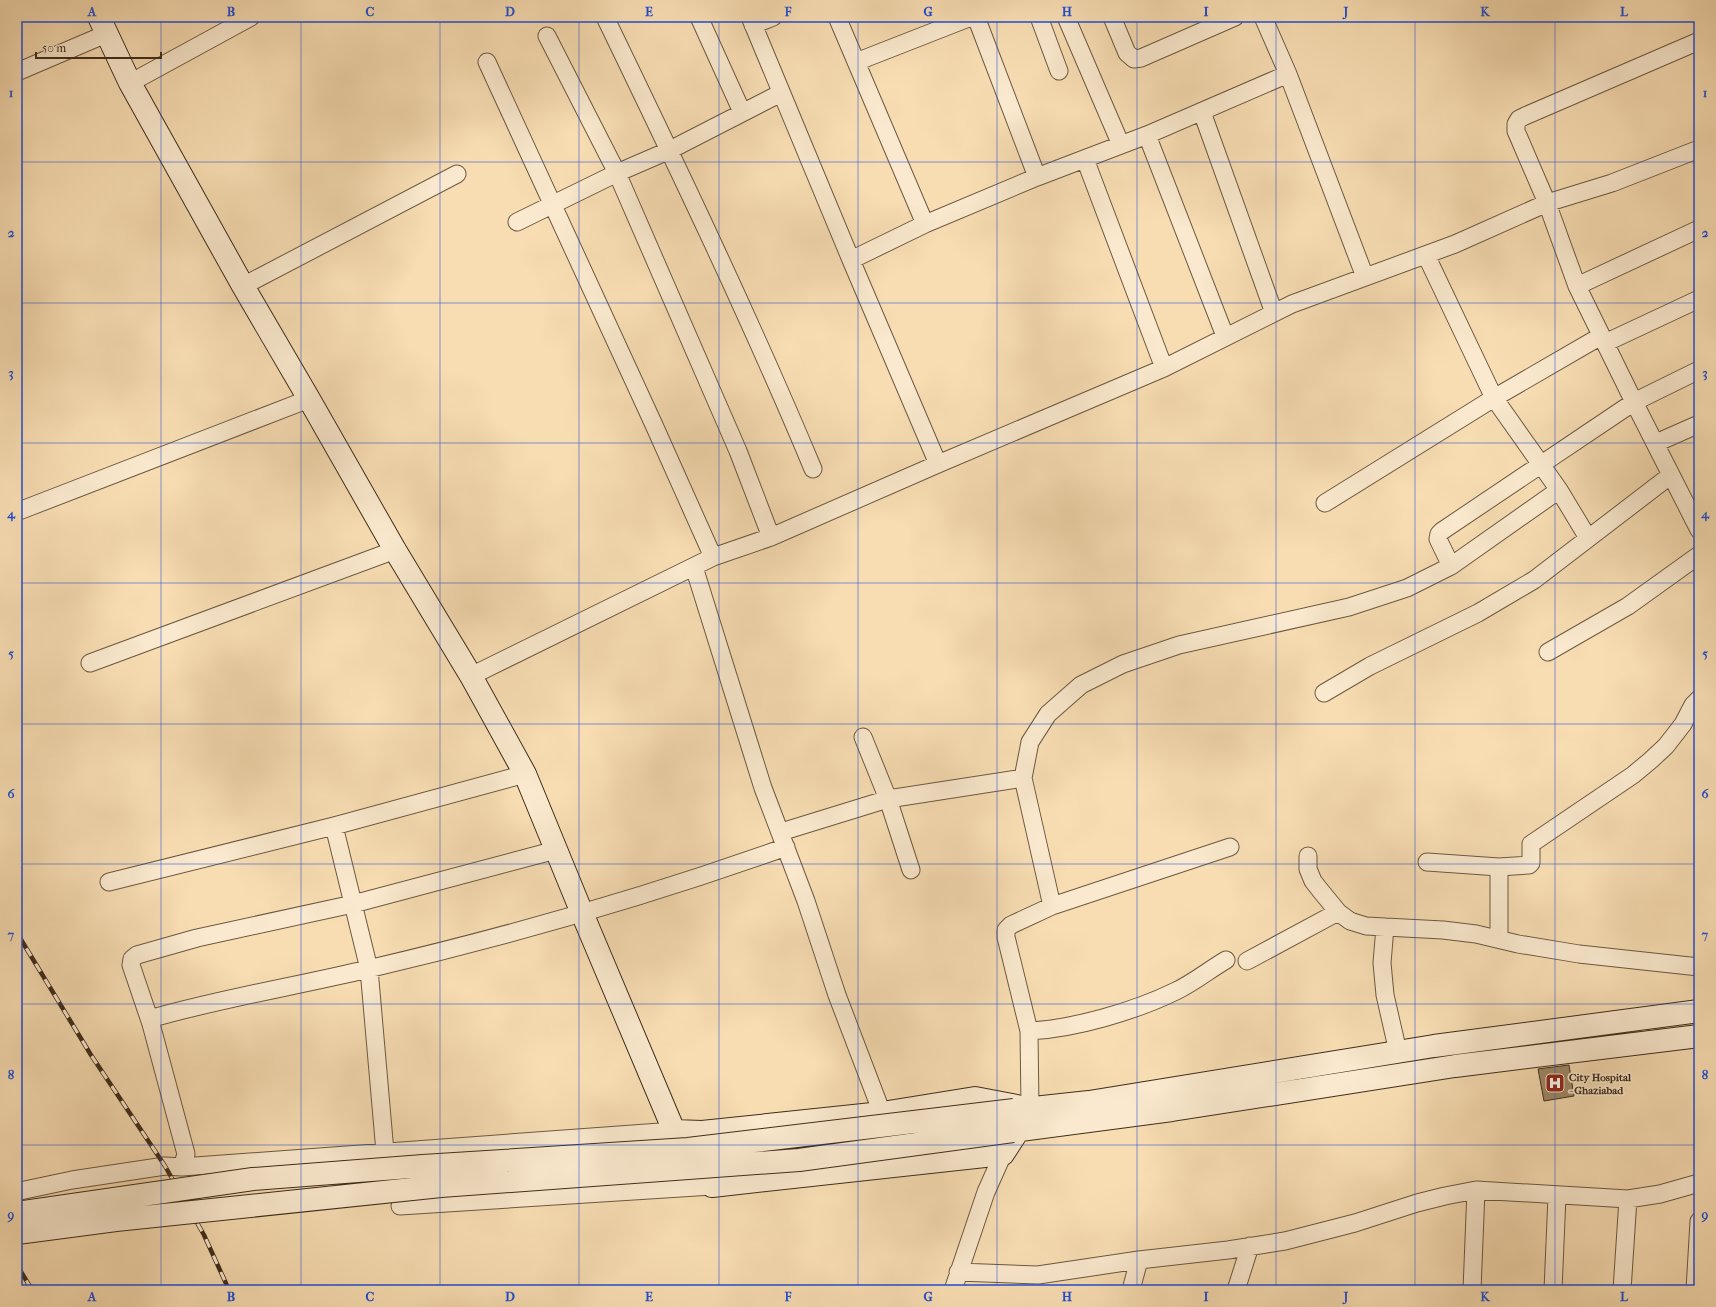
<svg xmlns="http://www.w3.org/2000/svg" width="1716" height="1307" viewBox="0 0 1716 1307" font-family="'IM FELL French Canon',serif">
<rect width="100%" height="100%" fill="#f8ddb3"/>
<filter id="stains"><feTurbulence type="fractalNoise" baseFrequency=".005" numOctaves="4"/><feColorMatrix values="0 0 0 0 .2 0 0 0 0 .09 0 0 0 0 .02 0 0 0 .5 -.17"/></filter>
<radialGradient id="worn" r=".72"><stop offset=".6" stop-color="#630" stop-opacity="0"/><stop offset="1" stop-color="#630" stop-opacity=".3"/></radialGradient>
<path fill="#9f896a" stroke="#3e2d1b" d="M1569 1065 1574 1096 1544 1101 1538 1069Z"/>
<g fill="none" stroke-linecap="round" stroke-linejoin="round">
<defs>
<path id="minor" d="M605 17C677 166 749 316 813 469
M699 17 742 112
M750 17 851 260 938 464
M837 17 925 224
M976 17 1037 177
M1039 17 1059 71
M1066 17 1121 145
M1112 17 1127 53 1134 59 1141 58 1235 17
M1263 17 1288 74
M753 25 773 17
M547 36 617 173 738 451 771 537
M1699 41 1525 116 1519 119 1516 124V131L1547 203 1577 286 1634 402 1699 530
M487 62 654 425 713 557
M856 62 971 17
M17 72 106 34
M130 83 251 17
M1202 112 1274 313
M1147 135 1225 336
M1085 159 1164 368
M517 222 617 173 670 150 781 93
M1426 255 1494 398 1559 490 1588 538
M851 260 925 224 1037 177 1147 135 1288 74 1365 277
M243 286 457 174
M1577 286 1699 229
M1605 343 1699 299
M1656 443 1699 424
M1325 503 1494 398 1601 336
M19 511 309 399
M1451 566 1438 539 1439 534 1442 531 1634 402 1699 370
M694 567 763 788 806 901 837 995 882 1113
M1548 652 1628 606 1699 555
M90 663 395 550
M471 676 713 557 771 537 938 464 1164 368 1292 304 1455 244 1547 203 1612 183 1699 149
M1324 693 1370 666 1478 613 1534 580 1671 475
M863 737 888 799 911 870
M334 826 369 969 385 1152
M781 832 888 799 1023 778
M1308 856V869L1313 881 1320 890 1338 912 1350 921 1366 926 1443 930 1476 934 1518 944 1579 954 1699 967
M1427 862 1499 867V939
M1499 867 1529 865 1531 863V844L1633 775 1651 760 1666 746 1683 724 1693 705 1699 699
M109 882 334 826 525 774
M1052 906 1230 847
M1385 927 1382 963 1385 995 1398 1052
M1247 961 1338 912
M150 1021 131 965 132 959 137 955 197 938 353 904 556 850
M1029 1031C1074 1029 1135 1011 1176 991 1193 983 1209 970 1226 960
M1030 1108 1029 1031 1006 937V930L1011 925 1052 906 1023 778 1030 742 1048 714 1081 685 1123 664 1179 645 1349 607 1407 588 1451 566 1559 490
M182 1167 674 1131
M20 1191 72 1180 165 1166 182 1167 186 1154 151 1024 150 1021 153 1018C223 998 297 986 368 969 509 936 649 896 786 847
M400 1206 712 1186
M958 1272 1038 1275 1139 1260 1228 1250 1285 1241 1355 1223 1417 1203 1445 1196 1476 1190 1628 1199 1660 1194 1699 1183
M953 1290 986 1192 1003 1154
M1131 1290 1139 1260
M1236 1290 1250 1246
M1472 1290 1476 1190
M1553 1290 1557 1196
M1622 1290 1628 1199
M1695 1290 1699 1221"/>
<path id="secondary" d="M99 17 130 83 243 286 309 399 395 550 471 676 525 774 582 913 674 1131 712 1186 1003 1154 1018 1131
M1014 1110 1089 1102 1434 1046 1699 1011
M674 1131 702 1132 882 1113 975 1098 1022 1107
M1013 1131 1172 1110 1455 1066 1699 1036"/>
</defs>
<use href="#minor" stroke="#6c5941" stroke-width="19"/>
<use href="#secondary" stroke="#3e2d1b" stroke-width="24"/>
<use href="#minor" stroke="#fae9ce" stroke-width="17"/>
<use href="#secondary" stroke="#fae9ce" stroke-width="22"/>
<defs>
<path id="rail" d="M17 933 91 1055 165 1166 204 1235 229 1290
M17 1265 32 1290"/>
</defs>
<use href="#rail" stroke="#3e2d1b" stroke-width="4.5"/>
<use href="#rail" stroke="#fae9ce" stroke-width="3" stroke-dasharray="9" stroke-linecap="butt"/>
<defs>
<path id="secondary-bridge" d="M17 1213 253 1179 423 1166 688 1149 1014 1110
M17 1233 116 1220 441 1186 799 1160 1013 1131"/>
</defs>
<use href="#secondary-bridge" stroke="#3e2d1b" stroke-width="24" stroke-linecap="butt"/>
<use href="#secondary-bridge" stroke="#fae9ce" stroke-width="22"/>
</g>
<path fill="none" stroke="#1d4ed8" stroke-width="1" stroke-opacity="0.55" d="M161 17V1290M301 17V1290M440 17V1290M579 17V1290M719 17V1290M858 17V1290M997 17V1290M1137 17V1290M1276 17V1290M1415 17V1290M1555 17V1290M17 162H1699M17 303H1699M17 443H1699M17 583H1699M17 724H1699M17 864H1699M17 1004H1699M17 1145H1699"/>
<defs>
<symbol id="hospital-square" viewBox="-11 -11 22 22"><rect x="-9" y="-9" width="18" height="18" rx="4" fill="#8f2418" stroke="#fae9ce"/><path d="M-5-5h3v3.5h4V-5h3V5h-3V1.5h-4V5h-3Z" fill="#fff"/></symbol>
</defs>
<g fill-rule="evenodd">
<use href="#hospital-square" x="1544" y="1072" width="22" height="22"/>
</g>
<g text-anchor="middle" stroke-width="3.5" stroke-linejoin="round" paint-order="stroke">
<g font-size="11" font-weight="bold" fill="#3e2d1b" stroke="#fae9ce" text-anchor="start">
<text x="1569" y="1081">City Hospital<tspan x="1569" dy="13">- Ghaziabad</tspan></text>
</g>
</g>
<rect width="1716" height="1307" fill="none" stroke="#f8ddb3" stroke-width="44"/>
<path d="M36 52v6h125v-6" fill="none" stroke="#3e2d1b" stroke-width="2"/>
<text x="42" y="52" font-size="12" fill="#3e2d1b" stroke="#fae9ce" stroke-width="3" paint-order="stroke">50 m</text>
<rect x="22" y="22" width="1672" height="1263" fill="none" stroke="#1d4ed8" stroke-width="1.5"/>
<g font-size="13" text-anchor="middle" font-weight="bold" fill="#1d4ed8">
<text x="92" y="16">A</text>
<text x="231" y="16">B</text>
<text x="370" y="16">C</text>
<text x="510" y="16">D</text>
<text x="649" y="16">E</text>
<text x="788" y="16">F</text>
<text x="928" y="16">G</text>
<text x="1067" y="16">H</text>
<text x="1206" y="16">I</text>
<text x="1346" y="16">J</text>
<text x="1485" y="16">K</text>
<text x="1624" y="16">L</text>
<text x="11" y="97">1</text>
<text x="1705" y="97">1</text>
<text x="11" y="237">2</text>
<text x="1705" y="237">2</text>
<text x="11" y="377">3</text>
<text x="1705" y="377">3</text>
<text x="11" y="518">4</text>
<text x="1705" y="518">4</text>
<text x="11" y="658">5</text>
<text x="1705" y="658">5</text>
<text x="11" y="798">6</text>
<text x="1705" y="798">6</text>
<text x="11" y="939">7</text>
<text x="1705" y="939">7</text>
<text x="11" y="1079">8</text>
<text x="1705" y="1079">8</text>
<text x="11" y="1219">9</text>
<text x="1705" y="1219">9</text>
<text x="92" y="1301">A</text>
<text x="231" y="1301">B</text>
<text x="370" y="1301">C</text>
<text x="510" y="1301">D</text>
<text x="649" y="1301">E</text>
<text x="788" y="1301">F</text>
<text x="928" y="1301">G</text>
<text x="1067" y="1301">H</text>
<text x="1206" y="1301">I</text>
<text x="1346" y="1301">J</text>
<text x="1485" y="1301">K</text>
<text x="1624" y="1301">L</text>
</g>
<rect width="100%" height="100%" filter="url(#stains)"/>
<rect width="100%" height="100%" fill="url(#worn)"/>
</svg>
